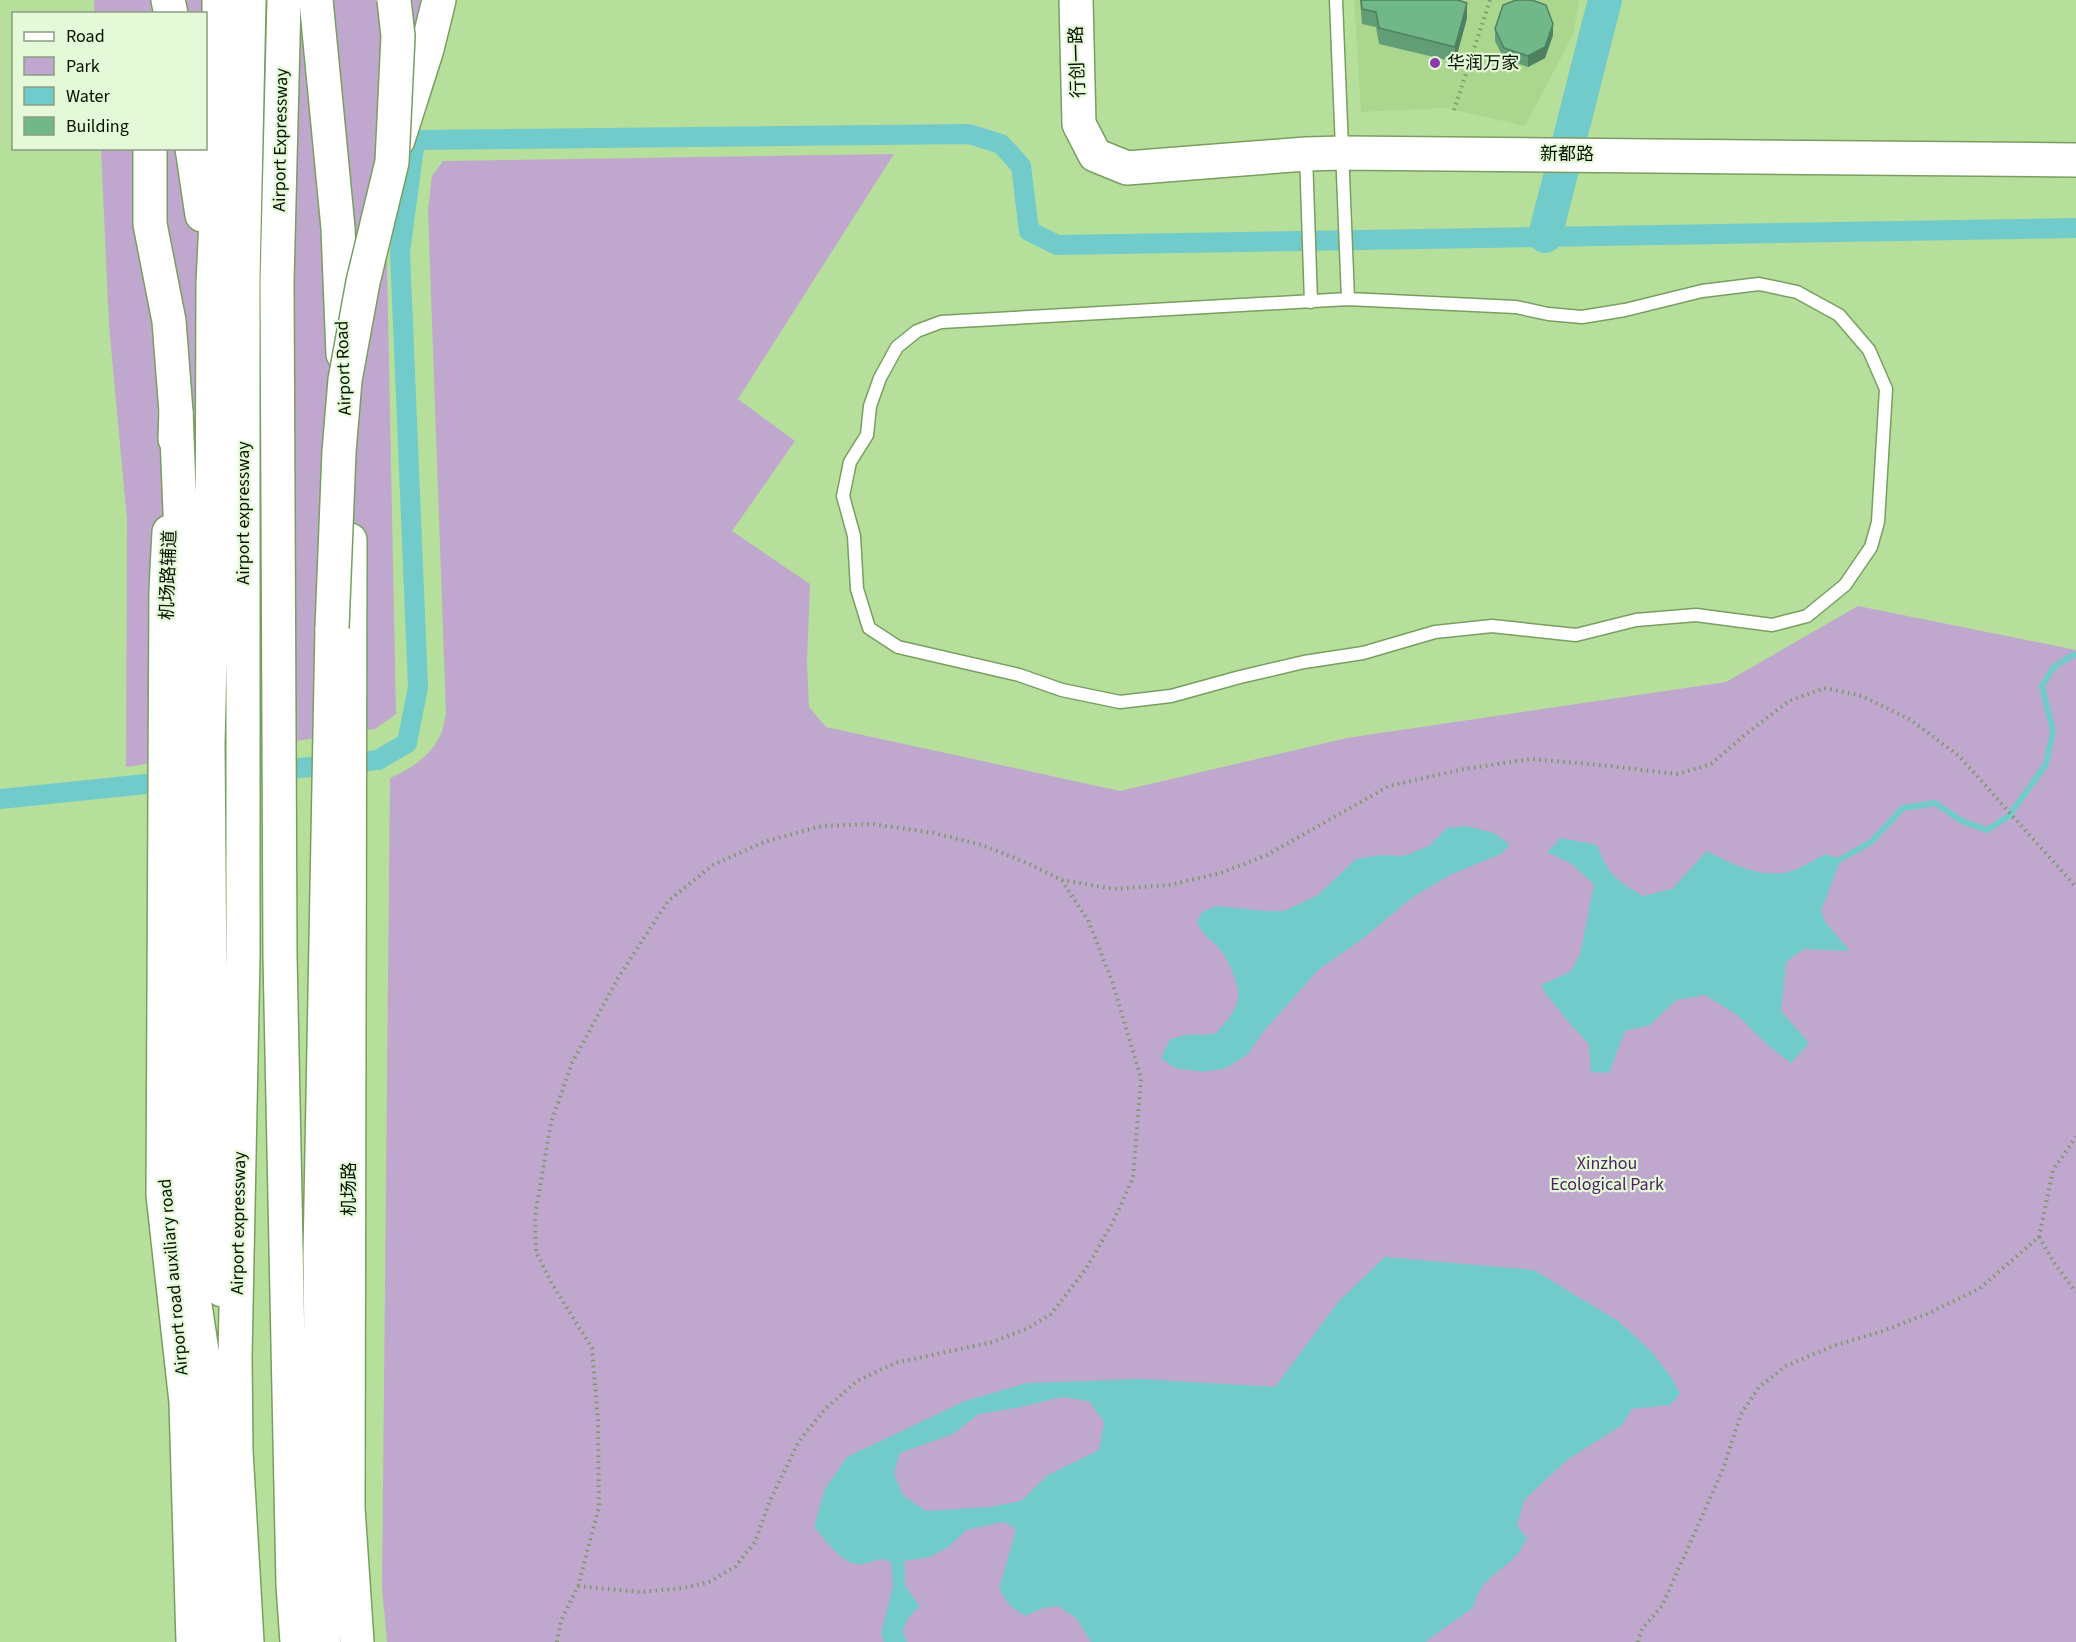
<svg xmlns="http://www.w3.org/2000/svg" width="2076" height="1642" viewBox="0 0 2076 1642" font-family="'Source Sans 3','Noto Sans SC',sans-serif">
<rect width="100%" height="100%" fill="#b6df9c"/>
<path fill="#aad78d" d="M1354 0H1579L1573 35 1525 126 1446 108 1361 112Z"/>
<path fill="#c0a7cd" d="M94 0H447L384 115 396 714 375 729 126 767 127 520 109 325 101 149 206 148V14L94 13Z
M894 154 738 399 795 441 732 531 810 584 807 663 809 707 826 727 1120 791 1347 738 1726 682 1858 606 2076 650V1642H387L382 1587 390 778C409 770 429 757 439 738 443 731 444 722 446 714L428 210 432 176 443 161Z"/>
<path fill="#71cbca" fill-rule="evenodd" d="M1466 826 1494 833 1510 845 1501 854 1450 875 1413 897 1361 940 1318 970 1263 1032 1247 1055 1226 1068 1204 1072 1175 1068 1161 1058 1170 1039 1187 1035 1215 1034C1225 1024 1235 1013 1238 999 1241 988 1228 959 1221 951 1211 939 1203 936 1197 922L1202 912 1216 906 1266 911H1284L1318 895 1356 859 1380 855 1403 856 1429 846 1447 828Z
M1561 838 1597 845C1608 875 1616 880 1643 896L1672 889 1707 851C1731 864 1759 878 1788 872 1801 869 1815 859 1826 854L1841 859 1821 911 1826 923 1850 951 1804 949 1786 962 1781 1011 1809 1043 1791 1063 1770 1047 1737 1015 1705 995 1676 1000 1650 1025 1625 1031 1609 1073 1591 1072 1589 1044 1571 1025 1546 994 1541 985 1570 972 1580 955 1594 884 1570 863 1547 852Z
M1385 1257 1534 1270 1618 1321 1650 1350 1672 1378 1680 1394 1670 1405 1632 1409 1622 1425 1567 1460 1524 1500 1517 1526 1527 1538C1524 1543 1521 1550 1517 1555 1500 1573 1478 1580 1474 1607L1425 1642H1091L1076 1618 1058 1606 1043 1608 1025 1616 1009 1605 999 1589 1016 1529 1003 1522 966 1530 950 1546 930 1557 904 1561 905 1586 920 1606C909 1617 898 1626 907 1642H884L881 1634 893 1586 891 1562C877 1556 877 1561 863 1564 844 1568 826 1540 814 1527L825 1489 847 1457 965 1401 1027 1383 1141 1379 1275 1387 1339 1301ZM1062 1397 1089 1401 1104 1422 1099 1450 1048 1475 1021 1501 990 1507 926 1511 903 1495 894 1473 900 1453 953 1434 979 1414 1016 1408Z"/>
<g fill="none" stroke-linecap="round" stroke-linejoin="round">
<path stroke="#71cbca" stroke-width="6" d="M1841 859 1871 842 1903 808 1935 803 1962 821 1987 830 2009 816 2046 764 2053 731 2042 686 2053 668 2072 655H2076"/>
<path stroke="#71cbca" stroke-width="20" d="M0 799 378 760 407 743 418 687 400 252 415 140 969 134 1001 144 1021 166 1029 231 1057 245 2076 228"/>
<path stroke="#71cbca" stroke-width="34" d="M1545 236 1605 0"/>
<defs>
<path id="lane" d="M1336 0 1348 299
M1306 155 1311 302
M1759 284 1797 292 1839 315 1869 350 1886 389 1878 522 1871 547 1845 585 1807 616 1772 625 1696 615 1636 620 1576 635 1492 626 1435 632 1363 653 1304 662 1240 677 1171 696 1120 702 1062 690 1019 675 898 647 869 628 857 589 854 536 843 496 850 462 867 435 870 406 880 378 897 347 917 331 941 322 1348 299 1516 307 1548 314 1582 317 1625 310 1702 291Z"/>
<path id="secondary" d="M316 0 338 228 343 354
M1076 0 1079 124 1095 155 1127 168 1306 154 1343 153 2076 160
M150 148V224L169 321 176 412 175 439
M169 532 166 589 163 1195 186 1402 193 1642
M350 540 348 1508 357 1642"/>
<path id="highway" d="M168 0 171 14
M219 0 220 136 213 284 212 580 208 744 212 1233 222 1290
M284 0 277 281 280 956 293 1585 297 1642
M398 140 427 49 439 0
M192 148 202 215
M176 412 186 660 180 1206 205 1371 212 1565 218 1642
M247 1642 236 1451 235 1357 243 956V279L249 0
M324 1642 320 1255 332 628"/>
</defs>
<use href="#lane" stroke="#789f5f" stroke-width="15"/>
<use href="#secondary" stroke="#789f5f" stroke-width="36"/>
<use href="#highway" stroke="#789f5f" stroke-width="36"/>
<path stroke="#789866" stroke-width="4" stroke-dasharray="1.5 4.5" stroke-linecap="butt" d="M1454 110 1490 0
M2039 1237 2055 1264 2076 1292
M578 1586 640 1592 683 1588 709 1582 735 1567 755 1542 769 1503 799 1441 825 1409 857 1381 895 1363 993 1342 1028 1328 1051 1314 1086 1269 1113 1222 1133 1178 1141 1078 1112 981 1088 920 1062 881
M557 1642 561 1621 578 1586 599 1507 598 1420 592 1348 551 1282 536 1252 535 1216 551 1123 572 1063 618 978 668 901 713 865 764 842 821 826 872 824 934 833 982 845 1027 863 1062 880 1114 889 1169 885 1221 873 1267 855 1389 786 1464 769 1531 759 1600 765 1678 774 1711 764 1746 734 1789 701 1824 688 1862 696 1909 719 1958 755 2076 887
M1638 1642 1642 1629 1662 1606 1723 1469 1741 1414 1759 1387 1786 1366 1833 1346 1883 1331 1927 1314 1979 1289 2039 1237 2053 1170 2076 1137"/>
<use href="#lane" stroke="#fff" stroke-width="12"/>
<use href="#secondary" stroke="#fff" stroke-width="33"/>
<use href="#highway" stroke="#fff" stroke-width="33"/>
<defs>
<path id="highway-bridge" d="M332 628 339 452 345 380 363 282 392 162 398 36 394 0"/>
</defs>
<use href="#highway-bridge" stroke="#789f5f" stroke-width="36" stroke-linecap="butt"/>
<use href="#highway-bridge" stroke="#fff" stroke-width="33"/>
</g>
<path fill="#619e76" d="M1360 0H1458L1467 18 1455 62 1379 44 1376 27 1362 24Z
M1495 29 1553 35 1545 58 1528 67 1504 59 1495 41Z"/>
<path fill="#4f8160" d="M1467 3V18L1455 62V47Z
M1553 24V35L1545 58 1528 67V56Z"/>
<path fill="#71b889" stroke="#4f8160" stroke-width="1.5" d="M1361 0H1458L1467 3 1455 47 1379 28 1376 12 1362 9Z
M1516 0H1532L1546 5 1553 24 1545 47 1528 56 1504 48 1495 29 1503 5Z"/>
<circle fill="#893bab" stroke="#e4f9d7" stroke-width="2" cx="1435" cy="63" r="6"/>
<g text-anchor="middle" stroke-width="4.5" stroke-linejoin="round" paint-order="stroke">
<g font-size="18" fill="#051200" stroke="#e4f9d7">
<text transform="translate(1077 62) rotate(-92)" y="6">行创一路</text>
<text transform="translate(280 140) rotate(-89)" y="6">Airport Expressway</text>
<text x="1567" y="160">新都路</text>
<text transform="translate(343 368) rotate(-92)" y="6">Airport Road</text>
<text transform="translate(243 513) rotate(-90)" y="6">Airport expressway</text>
<text transform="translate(168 575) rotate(-88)" y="6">机场路辅道</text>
<text transform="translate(349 1189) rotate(-90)" y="6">机场路</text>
<text transform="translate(238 1223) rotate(-89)" y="6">Airport expressway</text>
<text transform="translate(173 1277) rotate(-95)" y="6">Airport road auxiliary road</text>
</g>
<g font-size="18" fill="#051200" stroke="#e4f9d7" text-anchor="start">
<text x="1447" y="69">华润万家</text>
</g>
<g font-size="18" fill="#4f2263" stroke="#e4f9d7">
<text x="1607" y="1169">Xinzhou<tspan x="1607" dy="21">Ecological Park</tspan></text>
</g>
</g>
<rect x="12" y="12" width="195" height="138" fill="#e4f9d7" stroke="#8b9d81" stroke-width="1.5"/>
<rect x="24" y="32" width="30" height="9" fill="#ffffff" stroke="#8b9d81" stroke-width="1.5"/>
<text x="66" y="42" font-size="18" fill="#051200">Road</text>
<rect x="24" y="57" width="30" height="18" fill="#c0a7cd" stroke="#8b9d81" stroke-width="1.5"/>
<text x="66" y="72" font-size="18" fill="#051200">Park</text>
<rect x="24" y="87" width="30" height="18" fill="#71cbca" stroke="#8b9d81" stroke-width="1.5"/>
<text x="66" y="102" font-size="18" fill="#051200">Water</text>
<rect x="24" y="117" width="30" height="18" fill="#71b889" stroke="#8b9d81" stroke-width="1.5"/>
<text x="66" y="132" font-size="18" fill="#051200">Building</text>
</svg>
